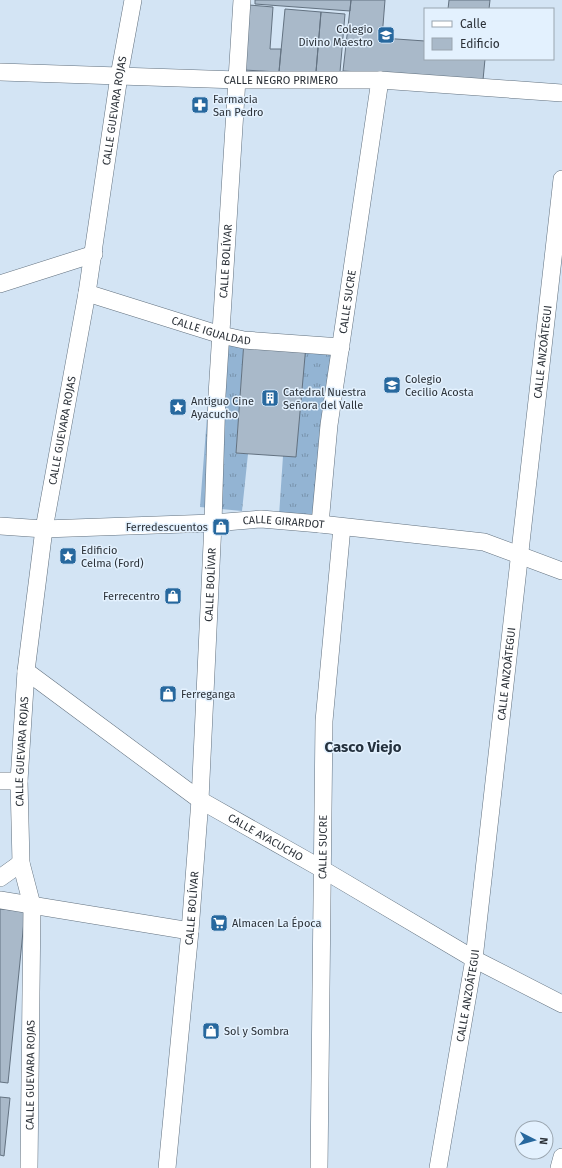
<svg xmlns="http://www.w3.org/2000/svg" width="562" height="1168" viewBox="0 0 562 1168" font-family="'Fira Sans',sans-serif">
<defs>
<pattern id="grass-tufts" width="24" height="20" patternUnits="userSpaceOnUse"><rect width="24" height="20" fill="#93b4d3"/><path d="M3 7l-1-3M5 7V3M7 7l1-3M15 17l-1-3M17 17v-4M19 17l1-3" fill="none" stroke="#7893ac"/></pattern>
</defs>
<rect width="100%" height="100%" fill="#d3e4f4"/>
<path fill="url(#grass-tufts)" d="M213 339 244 341 236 453 248 454 242 511 200 507Z
M306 345 340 347 314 520 279 516 283 456Z"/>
<path fill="#a9b9c9" stroke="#637281" d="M255 0H351L350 11 255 4Z
M351 0H385L382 38 425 41V59H485L483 80 343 71Z
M449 0H490L489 9H448Z
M249 5 273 7 270 49H281L279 72 244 70Z
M285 9 321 12 316 72H279Z
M321 12 345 14 340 72H316Z
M244 341 306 345 296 457 236 453Z
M0 909 25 911 8 1083 0 1082Z
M0 1097 10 1098 4 1156 0 1155Z"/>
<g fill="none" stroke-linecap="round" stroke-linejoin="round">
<defs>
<g id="street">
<path id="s1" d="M0 72 238 80H380L562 93"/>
<path d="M0 284 94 254"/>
<path id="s2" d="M87 293 221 335 244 340 341 347"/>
<path id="s3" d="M320 524 329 425 380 80"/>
<path id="s4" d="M0 526 44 529 213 523 261 519 320 524 484 542 562 571"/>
<path id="s5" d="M26 671 200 800 322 869 474 959 562 1004"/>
<path d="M0 781H19"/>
<path d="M0 878 21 863"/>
<path d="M0 900 190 931"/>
<path id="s6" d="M29 1168 32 905 21 863 19 781 26 671 44 529 87 293 119 76 133 0"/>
<path id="s7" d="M167 1168 190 931 200 800 213 523 217 395 242 0"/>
<path id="s8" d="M319 1168 324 721 342 527"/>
<path id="s9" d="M438 1168 474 959 562 179"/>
<path d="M559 1168 562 1157"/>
</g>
</defs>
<use href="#street" stroke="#62717f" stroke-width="18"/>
<use href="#street" stroke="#fff" stroke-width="17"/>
</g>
<defs>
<symbol id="school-square" viewBox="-11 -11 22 22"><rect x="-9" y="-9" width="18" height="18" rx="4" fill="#27689e" stroke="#e3f1fe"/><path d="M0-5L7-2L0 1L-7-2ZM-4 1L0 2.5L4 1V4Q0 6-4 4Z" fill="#fff"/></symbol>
<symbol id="pharmacy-square" viewBox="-11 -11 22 22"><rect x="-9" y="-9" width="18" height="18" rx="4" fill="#27689e" stroke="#e3f1fe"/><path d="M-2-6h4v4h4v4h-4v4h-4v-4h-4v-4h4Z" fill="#fff"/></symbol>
<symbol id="building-square" viewBox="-11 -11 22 22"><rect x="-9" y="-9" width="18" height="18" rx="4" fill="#27689e" stroke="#e3f1fe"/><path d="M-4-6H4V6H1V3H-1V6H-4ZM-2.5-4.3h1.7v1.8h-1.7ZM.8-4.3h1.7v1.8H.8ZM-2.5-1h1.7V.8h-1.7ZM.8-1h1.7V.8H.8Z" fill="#fff"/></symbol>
<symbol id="sight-square" viewBox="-11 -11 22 22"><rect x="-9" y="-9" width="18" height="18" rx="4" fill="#27689e" stroke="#e3f1fe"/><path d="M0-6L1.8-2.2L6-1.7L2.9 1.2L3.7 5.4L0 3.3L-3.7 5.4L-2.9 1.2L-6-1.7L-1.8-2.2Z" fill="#fff"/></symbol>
<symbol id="shop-square" viewBox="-11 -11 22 22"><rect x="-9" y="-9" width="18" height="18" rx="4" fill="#27689e" stroke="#e3f1fe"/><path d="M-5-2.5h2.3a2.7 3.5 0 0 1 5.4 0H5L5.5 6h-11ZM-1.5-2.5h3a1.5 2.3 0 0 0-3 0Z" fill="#fff"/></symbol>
<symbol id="supermarket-square" viewBox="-11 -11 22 22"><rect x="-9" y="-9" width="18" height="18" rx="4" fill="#27689e" stroke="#e3f1fe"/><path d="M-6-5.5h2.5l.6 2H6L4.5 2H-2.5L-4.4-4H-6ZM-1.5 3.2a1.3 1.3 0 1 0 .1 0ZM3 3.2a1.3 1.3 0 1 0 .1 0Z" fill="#fff"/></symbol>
</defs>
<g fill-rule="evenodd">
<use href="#school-square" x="376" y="25" width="20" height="20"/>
<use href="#pharmacy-square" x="190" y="95" width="20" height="20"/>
<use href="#school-square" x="382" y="375" width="20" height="20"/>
<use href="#building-square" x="260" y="388" width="20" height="20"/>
<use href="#sight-square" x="168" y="397" width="20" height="20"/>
<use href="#shop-square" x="211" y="517" width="20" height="20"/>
<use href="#sight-square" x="58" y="546" width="20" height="20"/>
<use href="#shop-square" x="163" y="586" width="20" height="20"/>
<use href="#shop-square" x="158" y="684" width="20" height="20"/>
<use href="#supermarket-square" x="209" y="913" width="20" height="20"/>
<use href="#shop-square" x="201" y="1021" width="20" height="20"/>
</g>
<g text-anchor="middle" stroke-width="3" stroke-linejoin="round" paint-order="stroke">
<g font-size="11" fill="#2c3239" stroke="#e3f1fe" text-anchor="start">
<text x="373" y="33" text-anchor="end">Colegio<tspan x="373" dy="13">Divino Maestro</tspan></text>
<text x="213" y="103">Farmacia<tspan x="213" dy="13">San Pedro</tspan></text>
<text x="405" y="383">Colegio<tspan x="405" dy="13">Cecilio Acosta</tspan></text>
<text x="283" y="396">Catedral Nuestra<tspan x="283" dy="13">Señora del Valle</tspan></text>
<text x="191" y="405">Antiguo Cine<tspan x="191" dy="13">Ayacucho</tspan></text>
<text x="208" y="531" text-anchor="end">Ferredescuentos</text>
<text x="81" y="554">Edificio<tspan x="81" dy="13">Celma (Ford)</tspan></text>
<text x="160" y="600" text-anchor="end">Ferrecentro</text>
<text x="181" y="698">Ferreganga</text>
<text x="232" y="927">Almacen La Época</text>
<text x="224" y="1035">Sol y Sombra</text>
</g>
<g font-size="11" fill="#2c3239" stroke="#e3f1fe">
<text dy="4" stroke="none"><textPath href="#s1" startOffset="281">CALLE NEGRO PRIMERO</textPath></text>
<text dy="4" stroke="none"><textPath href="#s6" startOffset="1066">CALLE GUEVARA ROJAS</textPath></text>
<text dy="4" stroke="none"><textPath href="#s7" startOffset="909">CALLE BOLÍVAR</textPath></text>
<text dy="4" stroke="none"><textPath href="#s3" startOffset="224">CALLE SUCRE</textPath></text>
<text dy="4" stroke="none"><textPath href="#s2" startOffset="130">CALLE IGUALDAD</textPath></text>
<text dy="4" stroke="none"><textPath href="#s9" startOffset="823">CALLE ANZOÁTEGUI</textPath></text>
<text dy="4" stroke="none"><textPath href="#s6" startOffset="742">CALLE GUEVARA ROJAS</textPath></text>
<text dy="4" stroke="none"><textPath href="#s4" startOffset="284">CALLE GIRARDOT</textPath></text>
<text dy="4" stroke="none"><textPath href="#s7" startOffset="585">CALLE BOLÍVAR</textPath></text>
<text dy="4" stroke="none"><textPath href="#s9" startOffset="499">CALLE ANZOÁTEGUI</textPath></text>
<text dy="4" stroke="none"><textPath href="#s6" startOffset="418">CALLE GUEVARA ROJAS</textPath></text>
<text dy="4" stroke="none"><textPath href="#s5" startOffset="292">CALLE AYACUCHO</textPath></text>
<text dy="4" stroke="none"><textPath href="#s8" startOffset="321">CALLE SUCRE</textPath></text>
<text dy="4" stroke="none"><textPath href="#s7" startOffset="261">CALLE BOLÍVAR</textPath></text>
<text dy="4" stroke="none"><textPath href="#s9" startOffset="175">CALLE ANZOÁTEGUI</textPath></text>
<text dy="4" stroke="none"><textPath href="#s6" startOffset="93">CALLE GUEVARA ROJAS</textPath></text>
</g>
<g font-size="15" font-weight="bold" fill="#24313e" stroke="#e3f1fe">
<text x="363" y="752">Casco Viejo</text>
</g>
</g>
<rect x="424" y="8" width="130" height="52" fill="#e3f1fe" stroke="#9aa5af"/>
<rect x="432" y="21" width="20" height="6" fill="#ffffff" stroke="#9aa5af"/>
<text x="460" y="28" font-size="12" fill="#2c3239">Calle</text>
<rect x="432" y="38" width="20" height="12" fill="#a9b9c9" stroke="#9aa5af"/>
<text x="460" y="48" font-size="12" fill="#2c3239">Edificio</text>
<g transform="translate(534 1140) rotate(96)"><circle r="19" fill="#e3f1fe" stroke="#9aa5af"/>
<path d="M0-3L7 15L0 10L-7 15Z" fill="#27689e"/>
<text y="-6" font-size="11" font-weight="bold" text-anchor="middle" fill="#2c3239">N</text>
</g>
</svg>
